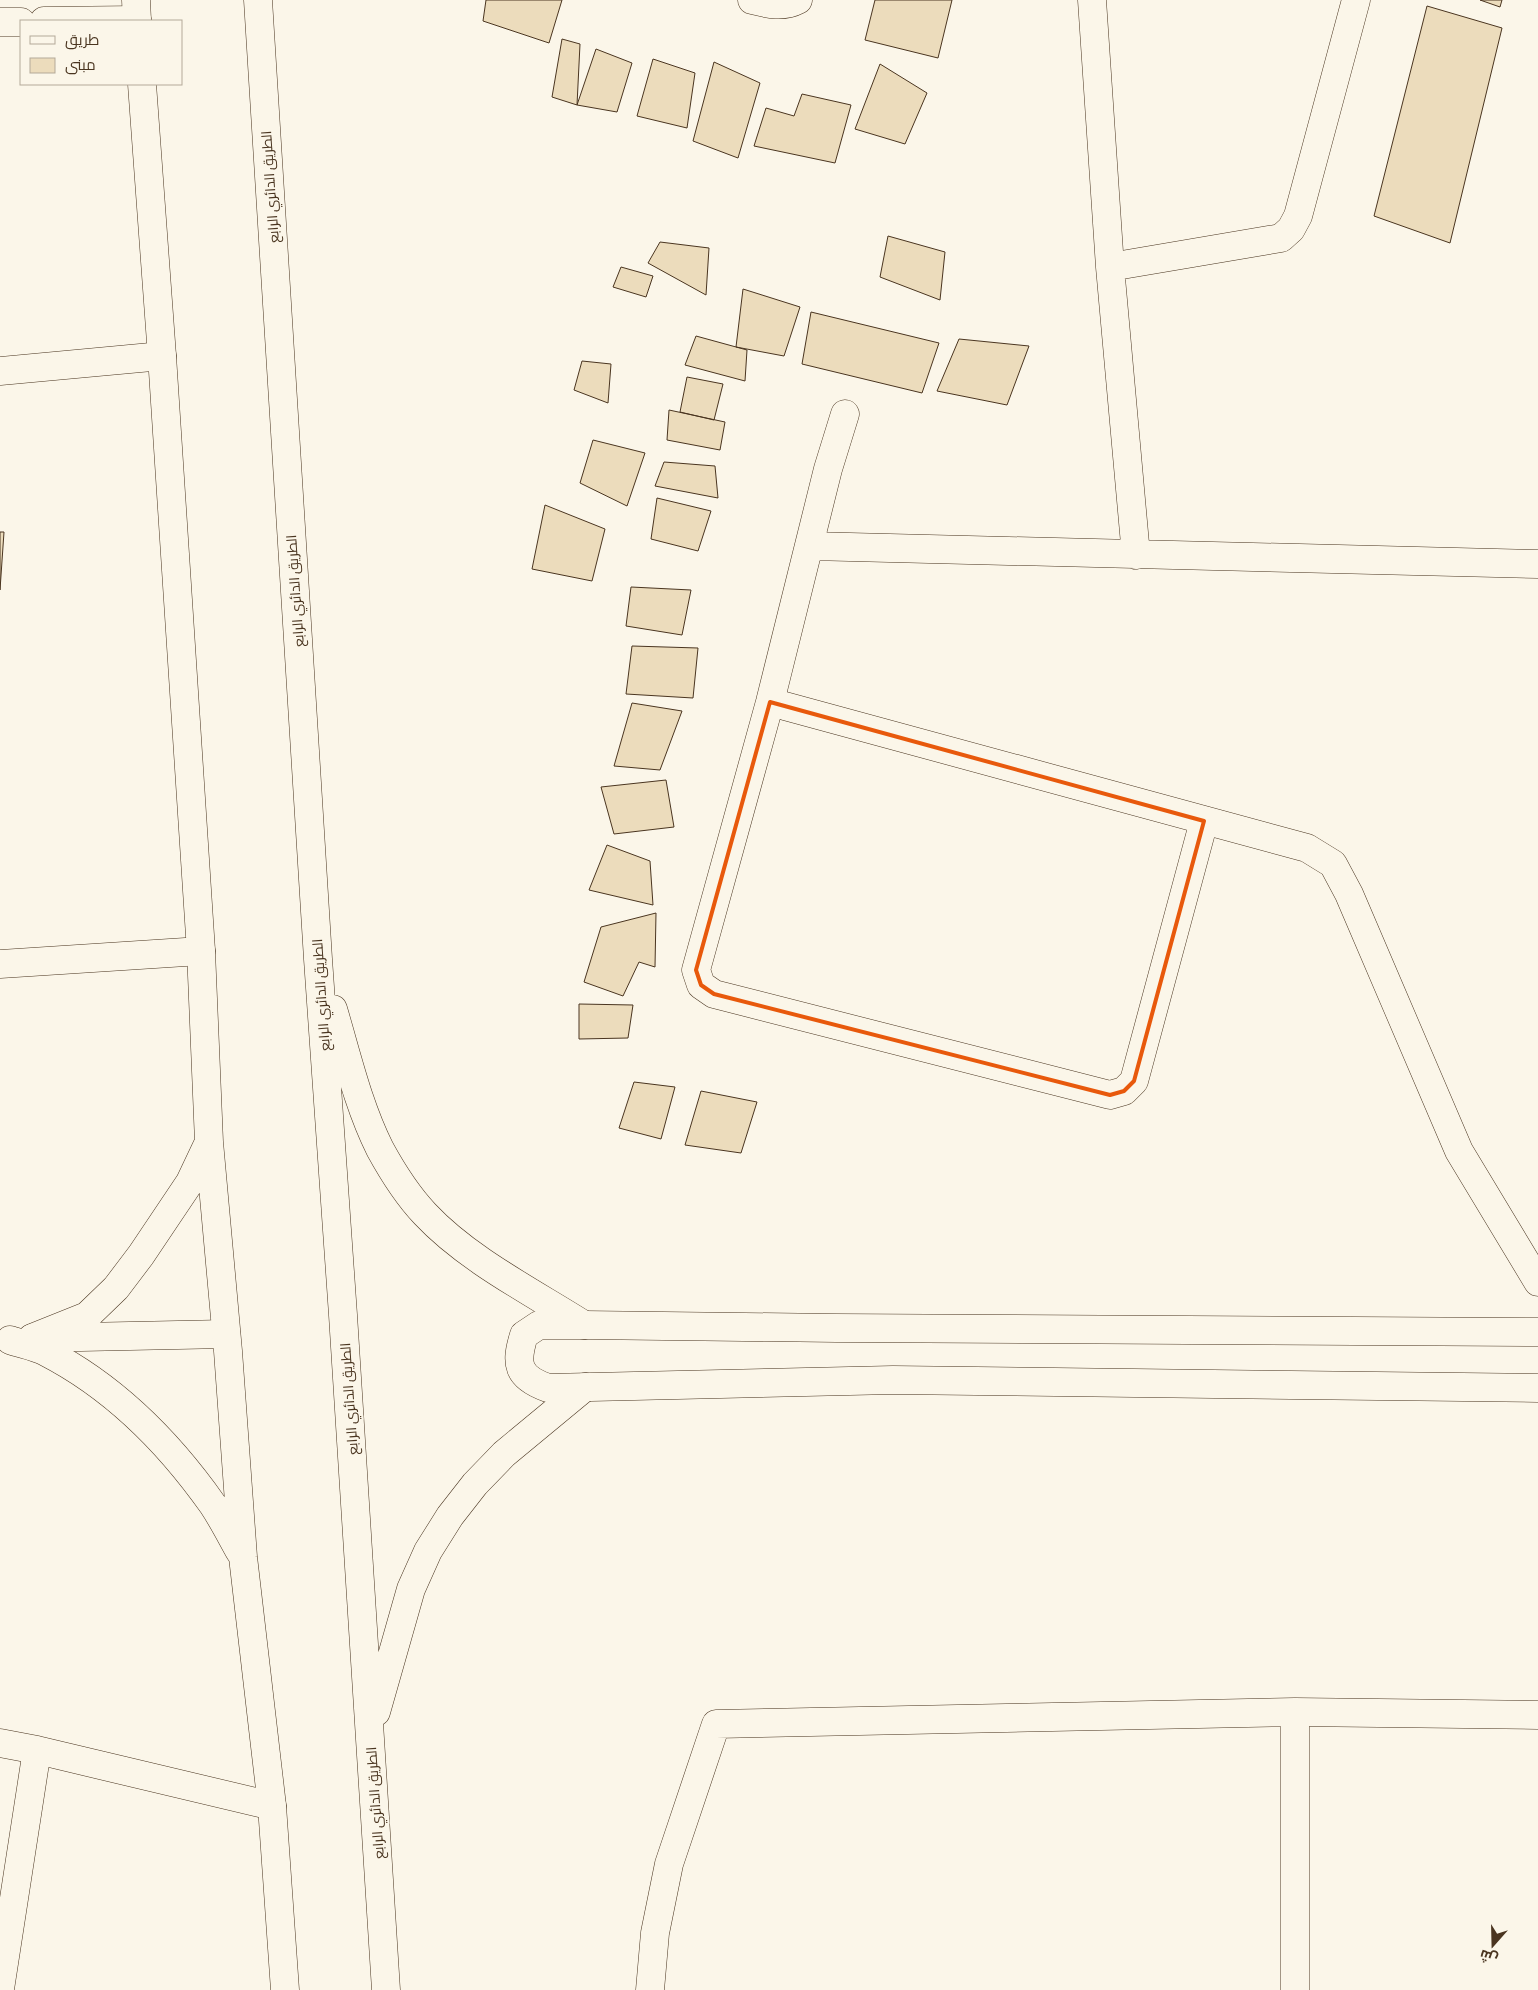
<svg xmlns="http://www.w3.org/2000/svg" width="1538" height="1990" viewBox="0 0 1538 1990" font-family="Commissioner,Cairo,sans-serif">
<rect width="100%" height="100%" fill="#fbf6e9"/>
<path fill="#ecdcbc" stroke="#4a3520" d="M486 0H562L549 43 483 21Z
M875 0H952L938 58 865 40Z
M1480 0H1502L1500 7Z
M1427 6 1502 28 1450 243 1374 216Z
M562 39 580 44 577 105 552 97Z
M596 49 632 63 617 112 577 105Z
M653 59 695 73 687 128 637 116Z
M714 62 760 83 738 158 693 141Z
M880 64 927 93 905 144 855 129Z
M802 94 851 105 835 163 754 146 766 108 794 116Z
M888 236 945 252 940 300 880 277Z
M660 242 709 248 706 295 648 263Z
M621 267 653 276 646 297 613 287Z
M743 289 800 307 784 356 736 347Z
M811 312 939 343 922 393 802 364Z
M696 336 747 350 745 381 685 365Z
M959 339 1029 346 1007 405 937 391Z
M582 361 611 364 608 403 574 390Z
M687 377 723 384 714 420 680 412Z
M669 410 725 422 720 450 667 440Z
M593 440 645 453 627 506 580 483Z
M664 462 715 466 718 498 655 486Z
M657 498 711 511 698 551 651 539Z
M545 505 605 529 592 581 532 569Z
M0 532H4L0 590Z
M631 587 691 590 682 635 626 626Z
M632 646 698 648 693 698 626 694Z
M632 703 682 711 660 770 614 766Z
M666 780 674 827 614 834 601 787Z
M607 845 650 861 653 905 589 890Z
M656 913 655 967 639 962 623 996 584 982 601 927Z
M579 1004 633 1005 628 1038 579 1039Z
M634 1082 675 1087 661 1139 619 1128Z
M701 1091 757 1102 741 1153 685 1145Z"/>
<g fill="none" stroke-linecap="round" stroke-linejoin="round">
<defs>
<path id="street" d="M752 0C768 4 783 8 798 0
M1092 0 1110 267 1136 555
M44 21 137 20
M0 22H21
M1110 267 1281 238 1291 229 1298 216 1356 0
M0 371 162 356
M845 414 828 469 770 702 696 970 701 985 714 994 1110 1095 1124 1091 1134 1081 1204 821
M810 546 1538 564
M770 702 1307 848 1333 864 1349 894 1459 1151 1538 1282
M0 964 201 951
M0 1743 37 1750 0 1989
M37 1750 272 1806
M650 1990 655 1933 669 1864 716 1724 1295 1712 1538 1715
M1295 1990V1712"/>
<path id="secondary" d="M1538 1332 836 1328 584 1325H539L524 1335C515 1364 517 1377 548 1388L893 1380 1538 1388
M33 1338 226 1334"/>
<path id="primary" d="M136 0 137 21
M258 0 318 959 343 1315 386 1990
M142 84 162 356 201 951 209 1142 228 1351 243 1557 272 1806 285 1990
M333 1009C347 1056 358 1105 380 1149 392 1171 408 1196 425 1214 467 1259 532 1292 584 1325
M32 1338 87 1316 116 1288 141 1255 190 1182 208 1144
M10 1340C21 1344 35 1346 46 1352 114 1387 170 1444 213 1505 223 1520 231 1536 240 1552
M376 1712 411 1589 428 1551 450 1516 475 1484 504 1454 585 1387"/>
</defs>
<use href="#street" stroke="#4a3520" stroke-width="29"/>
<use href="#secondary" stroke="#4a3520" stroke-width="29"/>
<use href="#primary" stroke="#4a3520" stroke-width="29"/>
<use href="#street" stroke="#fbf6e9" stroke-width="28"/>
<use href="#secondary" stroke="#fbf6e9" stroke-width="28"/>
<use href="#primary" stroke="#fbf6e9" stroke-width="28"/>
</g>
<path fill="none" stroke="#e8590c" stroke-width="4" stroke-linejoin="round" d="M770 702 1204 821 1134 1081 1124 1091 1110 1095 714 994 701 985 696 970Z"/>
<g text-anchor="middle" stroke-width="4" stroke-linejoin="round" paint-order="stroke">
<g font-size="14" fill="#4a3520" stroke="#fbf6e9">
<text transform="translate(270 187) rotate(-94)" y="5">الطريق الدائري الرابع</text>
<text transform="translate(295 591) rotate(-94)" y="5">الطريق الدائري الرابع</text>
<text transform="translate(321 995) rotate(-94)" y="5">الطريق الدائري الرابع</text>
<text transform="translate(349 1399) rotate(-94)" y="5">الطريق الدائري الرابع</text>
<text transform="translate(375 1803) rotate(-94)" y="5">الطريق الدائري الرابع</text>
</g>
</g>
<rect x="20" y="20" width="162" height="65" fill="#fbf6e9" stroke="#b4a999"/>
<rect x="30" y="36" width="25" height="8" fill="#fbf6e9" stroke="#b4a999"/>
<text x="65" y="45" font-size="15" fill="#4a3520">طريق</text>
<rect x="30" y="58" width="25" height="15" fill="#ecdcbc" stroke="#b4a999"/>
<text x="65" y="70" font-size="15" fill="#4a3520">مبنى</text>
<g transform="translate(1493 1945) rotate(200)" stroke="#fbf6e9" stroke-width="4" paint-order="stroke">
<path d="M0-4L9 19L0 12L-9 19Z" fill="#4a3520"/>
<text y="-8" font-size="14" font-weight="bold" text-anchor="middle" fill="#4a3520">ش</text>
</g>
</svg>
